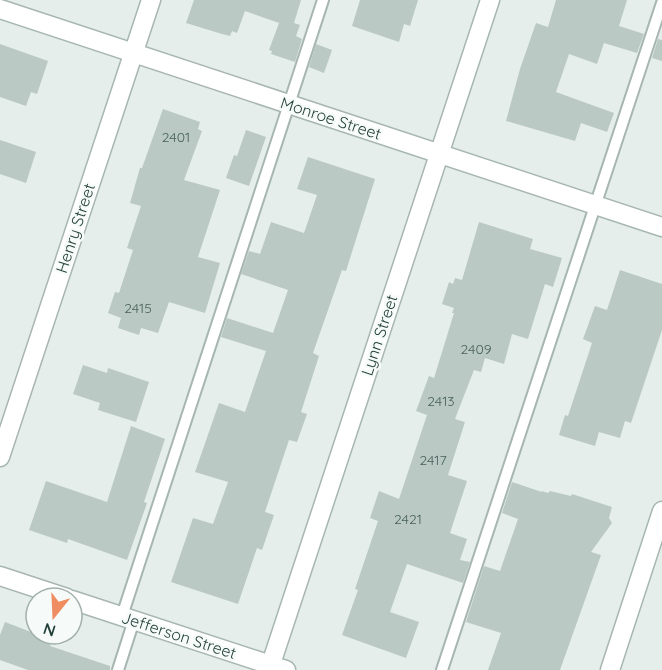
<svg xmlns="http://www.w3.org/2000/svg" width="662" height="670" viewBox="0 0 662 670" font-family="Quicksand,sans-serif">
<rect width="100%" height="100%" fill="#e5eeea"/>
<path fill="#bac9c4" d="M194 0H301L294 23 300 25 296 36 302 39 295 62 271 54 272 51 269 50 279 23 245 11 237 33 232 31 230 36 222 34 186 23Z
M360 0H418L410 26 404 24 399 42 352 26Z
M556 0H627L619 26 644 34 637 53 604 43 597 64 569 54 556 92 614 113 607 132 581 123 575 141 506 121 520 69 536 23 548 27Z
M658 39 662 40V61L652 58Z
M0 44 48 61 37 94 31 92 26 106 0 97Z
M316 44 332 50 324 73 309 67Z
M163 109 200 122 198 129 202 131 184 180 220 190 198 257 220 263 205 313 169 302 158 333 141 328 139 335 118 328 121 318 108 313 115 292 119 293 133 250 127 248 141 206 130 203 140 168H142Z
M246 130 266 137 249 186 226 178 234 155 237 156Z
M0 140 36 152 26 183 0 174Z
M308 157 375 179 346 271 342 270 313 353 319 356 301 412 307 414 297 442 289 440 265 512 274 515 262 550 257 548 238 604 171 582 193 518 213 524 228 482 195 472 219 403 245 412 266 351 221 337 227 318 273 333 288 290 241 274 249 251 260 254 271 222 304 233 317 195 297 189Z
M479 222 533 239 530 249 562 258 553 287 545 284 528 339 512 334 504 364 485 358 481 372 474 370 455 419 465 422 448 475 467 481 450 533 467 539 460 560 470 562 463 583 407 564 390 612 419 622 406 658 342 635 358 590 355 589 378 521 370 518 379 491 399 499 427 415 416 411 429 376 434 378 454 313H452L454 308 442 304 449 282 453 284 455 278 462 280Z
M620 270 662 284V330L631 423 625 421 620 438 599 432 595 446 559 435 565 415 568 416 592 343 583 339 595 306 607 310Z
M83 365 107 373 108 368 149 382 136 422 98 410 100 403 73 394Z
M131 426 165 439 144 502 147 503 127 560 68 539 67 543 29 530 46 481 107 502Z
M512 482 542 492V491L548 493 550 491 571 496 572 494 612 507 609 518 612 523 591 552 601 555 560 670H488L501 633 466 622 484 566 500 571 518 519 502 513Z
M5 622 52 640 50 646 110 666V670H28L0 660V635Z"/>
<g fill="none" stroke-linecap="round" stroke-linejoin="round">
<defs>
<path id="lane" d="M122 616 323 0
M118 670 134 620
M442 670 662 3"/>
<path id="street" d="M0 9 662 227
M0 457 151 0
M0 576 67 598
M72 600 286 670
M269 670 490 0
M610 670 662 511"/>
</defs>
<use href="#lane" stroke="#a7b6b2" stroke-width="14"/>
<use href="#street" stroke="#a7b6b2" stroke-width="21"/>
<use href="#lane" stroke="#fff" stroke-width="10"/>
<use href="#street" stroke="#fff" stroke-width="18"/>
</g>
<g text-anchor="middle" stroke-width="5" stroke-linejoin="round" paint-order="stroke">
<g font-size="14" fill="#4a625c">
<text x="176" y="142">2401</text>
<text x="138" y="313">2415</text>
<text x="476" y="354">2409</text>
<text x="441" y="406">2413</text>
<text x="433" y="465">2417</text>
<text x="408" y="524">2421</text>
</g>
<g font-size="16" fill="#24403a" stroke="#f6faf8">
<text transform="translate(331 118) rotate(18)" y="6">Monroe Street</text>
<text transform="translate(75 228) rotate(-72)" y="6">Henry Street</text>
<text transform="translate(379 335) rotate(-72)" y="6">Lynn Street</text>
<text transform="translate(179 635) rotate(18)" y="6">Jefferson Street</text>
</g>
</g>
<g transform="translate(54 616) rotate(198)"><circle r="28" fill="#f6faf8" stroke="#a2b0ac" stroke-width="1.5"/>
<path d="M0-4.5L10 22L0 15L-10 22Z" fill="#ef8c62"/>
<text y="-9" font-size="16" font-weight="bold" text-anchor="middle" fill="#24403a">N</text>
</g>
</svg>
